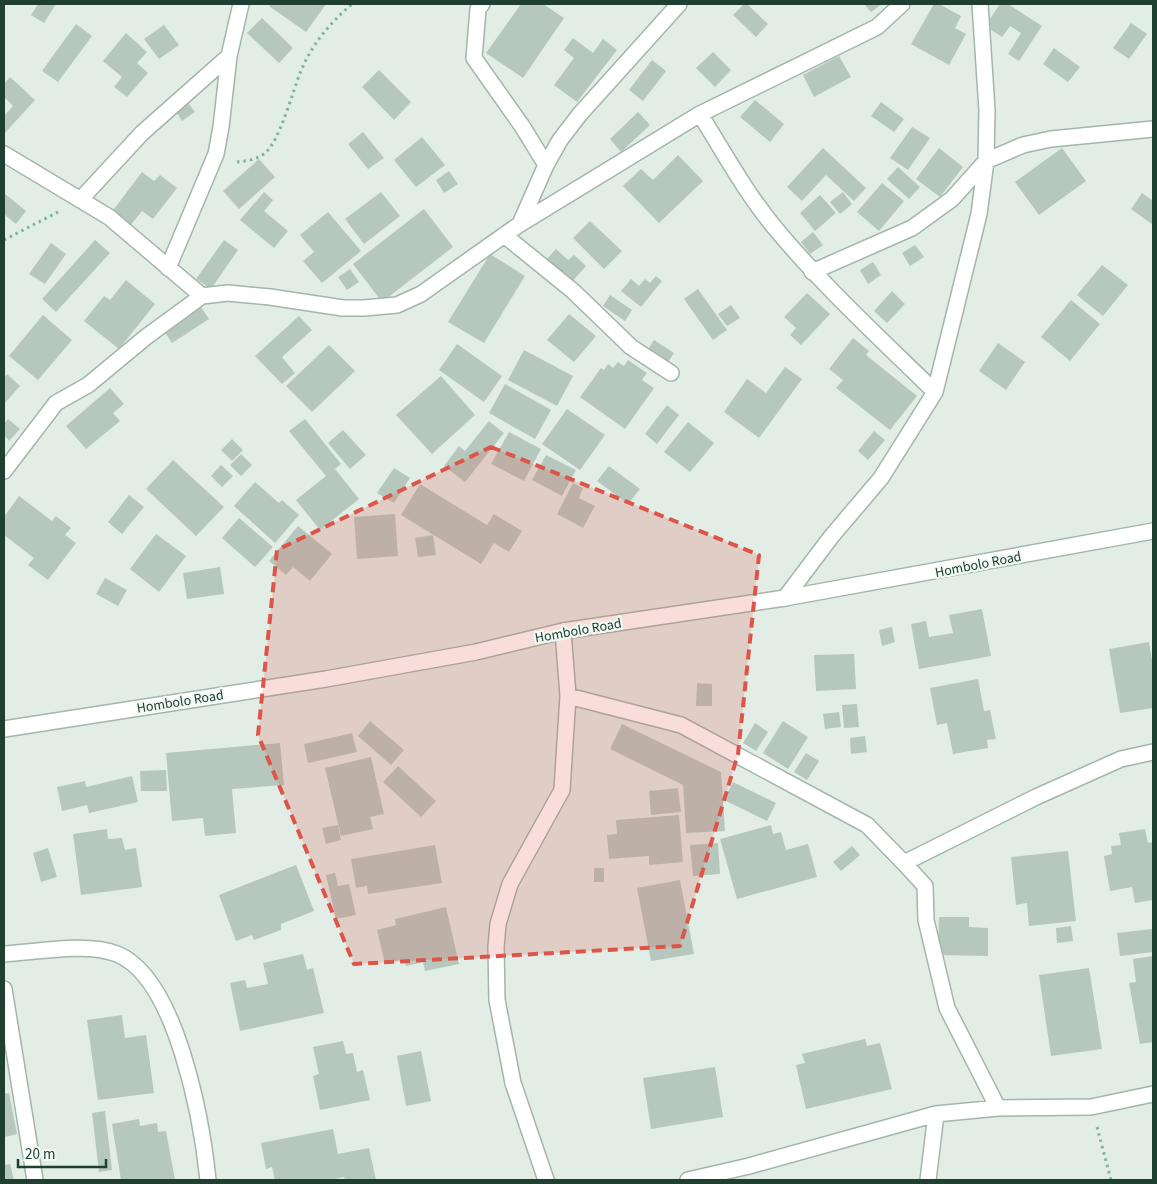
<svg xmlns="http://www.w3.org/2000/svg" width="1157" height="1184" viewBox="0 0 1157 1184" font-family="'Source Sans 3',sans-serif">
<rect width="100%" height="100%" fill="#e1ede5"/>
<path fill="#b6c8be" d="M38 4H56L44 23 31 15Z
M271 4H326L306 32 269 6Z
M521 4H543L564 18 523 78 486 53Z
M744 4H747L768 24 756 37 733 15Z
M864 4H882L871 12Z
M934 4H939L961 16 955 28 966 34 949 65 911 44Z
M1000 4H1008L1042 26 1019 61 1008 54 1021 33 1010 26 1002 37 985 26Z
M262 18 293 48 279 63 247 33Z
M1131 23 1147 34 1129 59 1113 48Z
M76 24 92 36 58 82 42 71Z
M164 25 179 45 159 59 144 39Z
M126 33 147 52 137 63 148 73 127 97 114 87 122 77 103 61Z
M573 38 593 53 603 39 617 50 577 102 554 85 574 58 564 50Z
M1054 48 1080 67 1068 82 1043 64Z
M713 52 731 70 715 87 696 68Z
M839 56 851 77 814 97 803 75Z
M652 60 666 71 643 101 629 90Z
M379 70 411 102 394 120 362 87Z
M10 77 35 100 4 134V116L13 106 4 97V84Z
M186 100 195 112 182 121 174 108Z
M755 100 784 124 770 142 740 117Z
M881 102 904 119 894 132 871 116Z
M638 112 650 125 621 152 610 139Z
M912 127 930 138 908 170 890 158Z
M363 132 384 158 368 169 348 144Z
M422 137 445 165 416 187 394 160Z
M823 148 866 188 854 201 826 175 802 201 787 187Z
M939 148 963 167 940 197 916 179Z
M1062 148 1086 181 1039 215 1015 182Z
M678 155 703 181 659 223 623 186 641 169 653 180Z
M259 159 275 177 239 209 223 191Z
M898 167 920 187 909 199 887 179Z
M449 171 458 184 444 193 436 180Z
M142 172 154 181 160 175 177 188 153 219 142 211 129 227 111 213Z
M882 183 904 201 879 231 857 212Z
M264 192 273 200 264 211 288 231 274 248 240 220Z
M381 192 400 216 364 244 345 219Z
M843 192 852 204 840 214 830 202Z
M4 193 26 211 16 224 4 214Z
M1142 193 1153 201V225L1131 209Z
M820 195 836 213 815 231 800 213Z
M424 209 453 247 382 302 353 264Z
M328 212 361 251 322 283 303 261 314 252 300 235Z
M590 221 622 251 604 269 573 238Z
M813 232 823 245 810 254 801 242Z
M95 240 110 253 56 312 42 299Z
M224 240 238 250 211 289 196 279Z
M51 243 66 254 45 284 29 274Z
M915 245 924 257 910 266 902 253Z
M556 249 568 260 574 255 586 266 570 284 545 261Z
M490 254 525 276 484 343 448 322Z
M873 262 881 275 868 284 860 270Z
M1102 265 1128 285 1103 316 1077 295Z
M350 269 359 282 347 290 338 277Z
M656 276 662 281 641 307 621 291 631 279 639 286 645 279 650 283Z
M126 280 155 304 119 349 84 321 104 296 110 300Z
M698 289 727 330 713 340 684 299Z
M892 291 905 304 887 323 874 311Z
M807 293 830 314 801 345 790 335 796 328 784 317Z
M610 295 632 310 625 321 603 306Z
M1071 300 1100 324 1070 361 1041 337Z
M731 305 740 318 727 326 718 314Z
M201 307 209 319 172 343 164 331Z
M569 314 596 336 574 362 547 340Z
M43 315 72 340 38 380 9 356Z
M299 316 312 330 282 357 295 373 282 384 255 356Z
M853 338 869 351 866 355 917 396 890 430 836 388 843 380 829 369Z
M654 340 674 353 665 367 645 354Z
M998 343 1025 362 1006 390 979 371Z
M457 344 502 376 484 402 439 370Z
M329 345 355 371 312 412 286 386Z
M524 350 573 376 557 406 508 380Z
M628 360 647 373 642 380 654 388 625 429 580 397 601 368 604 370 608 364 613 368 618 362 624 366Z
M785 367 802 379 759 438 724 412 747 379 766 393Z
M7 374 20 386 4 404V378Z
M441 376 475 415 432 454 396 415Z
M505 384 551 410 535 439 489 413Z
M110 388 124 404 113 413 120 421 86 449 66 426Z
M667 405 679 415 657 444 645 434Z
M567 409 605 435 580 470 542 444Z
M8 419 20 429 9 441 4 435V424Z
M305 419 341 464 335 469 359 499 320 530 296 500 326 476 289 431Z
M489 421 504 433 465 482 444 466 459 446 465 451Z
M688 422 714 443 690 472 664 452Z
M343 430 366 455 350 469 328 443Z
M874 431 885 440 868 460 858 451Z
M509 432 541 449 524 481 491 464Z
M232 439 243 450 232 461 221 450Z
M241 454 252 465 241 476 230 465Z
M546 455 576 470 562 496 532 480Z
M173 460 224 507 196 536 146 489Z
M221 465 233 476 222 487 211 476Z
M609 466 640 489 628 504 597 481Z
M394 468 410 478 394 503 377 493Z
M255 482 279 503 282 500 299 515 275 543 234 506Z
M573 483 583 488 579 498 595 506 583 528 557 514Z
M420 484 487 525 494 514 522 531 509 552 494 543 481 564 401 515Z
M129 495 144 507 122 534 108 522Z
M19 496 52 521 56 516 71 528 65 535 76 543 48 580 28 565 34 558 4 535V517Z
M395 514 398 556 357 559 354 517Z
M239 518 273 547 255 567 222 538Z
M298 526 332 554 310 581 293 567 286 575 269 561Z
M156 534 186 556 159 592 130 569Z
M433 535 436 555 418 557 415 538Z
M220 567 224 594 187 599 183 573Z
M105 578 127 590 118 606 96 594Z
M982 609 991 656 919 669 911 624 926 621 929 637 953 633 949 615Z
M892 627 895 642 882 646 879 630Z
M1149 642 1153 666V708L1120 713 1109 649Z
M854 654 856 689 816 691 814 655Z
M978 679 984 711 990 710 996 739 987 740 988 748 953 754 947 723 937 725 930 688Z
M697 683 712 684V706H696Z
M857 704 859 727 844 728 842 705Z
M839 712 841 727 825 729 823 714Z
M370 721 404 750 391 765 358 736Z
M783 721 808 737 788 769 763 753Z
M755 723 768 732 756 751 743 743Z
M622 724 721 772 725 831 686 833 683 785 610 749Z
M352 733 357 752 308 763 304 744Z
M865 736 867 752 851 754 850 738Z
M280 743 284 785 232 789 236 833 205 836 203 818 172 821 166 753Z
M806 753 819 761 807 780 794 772Z
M371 757 384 814 370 817 373 829 341 836 325 768Z
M398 766 436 801 421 817 383 782Z
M166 770 167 791H141L140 771Z
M132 776 138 802 89 813 87 805 62 811 57 787 85 781 86 787Z
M733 782 776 803 767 821 724 800Z
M678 788 681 812 651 815 649 791Z
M679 815 683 862 649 865V856L609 859 607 835 617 834 616 820Z
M338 825 341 840 326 844 322 828Z
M771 825 773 834 781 832 786 850 808 844 817 877 737 899 720 839Z
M107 829 108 839 122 838 125 850 136 848 142 887 81 895 73 834Z
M1145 829 1148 843 1153 842V900L1135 903 1132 887 1110 891 1104 856 1112 854 1111 846 1121 845 1119 833Z
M718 843 720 874 693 876 690 845Z
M435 845 442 883 368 894 367 886 356 888 351 859Z
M852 846 860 855 841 871 833 862Z
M48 848 57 877 41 882 33 853Z
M1068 851 1076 921 1029 926 1027 903 1016 905 1011 857Z
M296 865 314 911 281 924V930L254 940 252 935 236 941 219 895Z
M594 868H604V882H594Z
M335 873 338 886 349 884 356 915 336 919 326 875Z
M680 880 694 954 651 961 637 888Z
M446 907 459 964 425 971 423 962 406 966 404 959 385 964 377 930 396 925 395 919Z
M939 917H969V927L988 928V956L938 955Z
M1071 926 1073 941 1057 943 1056 928Z
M1152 929 1153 952 1120 956 1117 933Z
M303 954 307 970 313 968 324 1013 240 1031 230 983 245 980 247 988 268 984 263 963Z
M1153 956V1042L1140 1044 1129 983 1136 982 1133 959Z
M1089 968 1102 1049 1051 1056 1039 975Z
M122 1015 125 1038 146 1035 154 1093 98 1100 87 1020Z
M865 1039 867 1046 880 1043 892 1089 806 1109 796 1065 805 1063 802 1054Z
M343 1041 346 1054 353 1053 357 1072 363 1070 370 1100 320 1110 313 1076 319 1074 313 1047Z
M421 1051 431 1101 406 1106 397 1056Z
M715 1067 723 1117 651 1129 643 1078Z
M9 1093 17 1134 4 1137V1094Z
M105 1111 112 1170 99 1172 92 1113Z
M139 1119 140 1126 157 1123 158 1132 166 1131 175 1180H121L112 1124Z
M333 1129 338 1154 369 1148 376 1180H345L344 1177 330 1180H275L272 1167 266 1169 261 1143Z
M10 1164 14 1180H4V1165Z"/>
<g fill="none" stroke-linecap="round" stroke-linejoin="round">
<defs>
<path id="minor" d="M482 4 478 9 474 58 522 126 546 165
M700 114C724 153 746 193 775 228 824 287 881 339 935 392
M4 154 109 217 202 296
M80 200 142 133 229 56
M520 224 546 165 560 140 580 114 679 4
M504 235 573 291 631 347 671 373
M168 268 216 154 221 127 229 56 241 4
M812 272 912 228 952 199 986 161 1023 145 1051 139 1153 129
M4 471 56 403 88 385 146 337 202 296 228 293 270 297 343 308H364L397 305 421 294 520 224 700 114 877 27 902 4
M785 598 831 537 881 478 935 392 979 214 986 161 987 110 980 4
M568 696 681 725 867 825 904 863
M4 954C37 952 87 942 117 954 177 978 202 1122 208 1180
M4 989 35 1180
M998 1108 947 1008 926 920 925 886 904 863 1036 797 1121 759 1153 752
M546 1180 513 1083 497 1000 496 947 498 924 510 884 562 790 568 696 563 631
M688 1180 749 1166 936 1114 998 1108 1091 1107 1153 1094
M928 1180 936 1114"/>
<path id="tertiary" d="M4 729 326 679 476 652 563 631 785 598 1153 531"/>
</defs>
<use href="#minor" stroke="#a3b6ab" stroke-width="18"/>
<use href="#tertiary" stroke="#a3b6ab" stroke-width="18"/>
<path stroke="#7eb499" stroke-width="3" stroke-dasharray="2.5 4" stroke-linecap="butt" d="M237 162C247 161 259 159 266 152 280 140 293 90 301 71 312 44 330 23 352 4
M4 240 58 212
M1097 1127 1111 1180"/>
<use href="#minor" stroke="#fff" stroke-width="15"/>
<use href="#tertiary" stroke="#fff" stroke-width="15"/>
</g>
<path fill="#dd5549" fill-opacity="0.2" stroke="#dd5549" stroke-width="4" stroke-dasharray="10 6" stroke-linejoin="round" d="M491 447 759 555 738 754 680 946 354 964 258 735 277 550Z"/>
<g text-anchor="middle" stroke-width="4.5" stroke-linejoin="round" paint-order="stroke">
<g font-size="14" fill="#1f4031" stroke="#f2f9f4">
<text transform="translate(978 564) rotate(-11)" y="5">Hombolo Road</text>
<text transform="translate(578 630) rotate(-10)" y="5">Hombolo Road</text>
<text transform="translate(180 701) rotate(-9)" y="5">Hombolo Road</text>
</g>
</g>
<rect width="1157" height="1184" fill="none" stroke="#1f4031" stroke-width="10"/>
<path d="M18 1159v8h88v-8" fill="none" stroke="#1f4031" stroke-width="2.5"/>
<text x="25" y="1159" font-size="15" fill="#1f4031" stroke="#f2f9f4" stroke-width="4" paint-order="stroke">20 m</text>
</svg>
